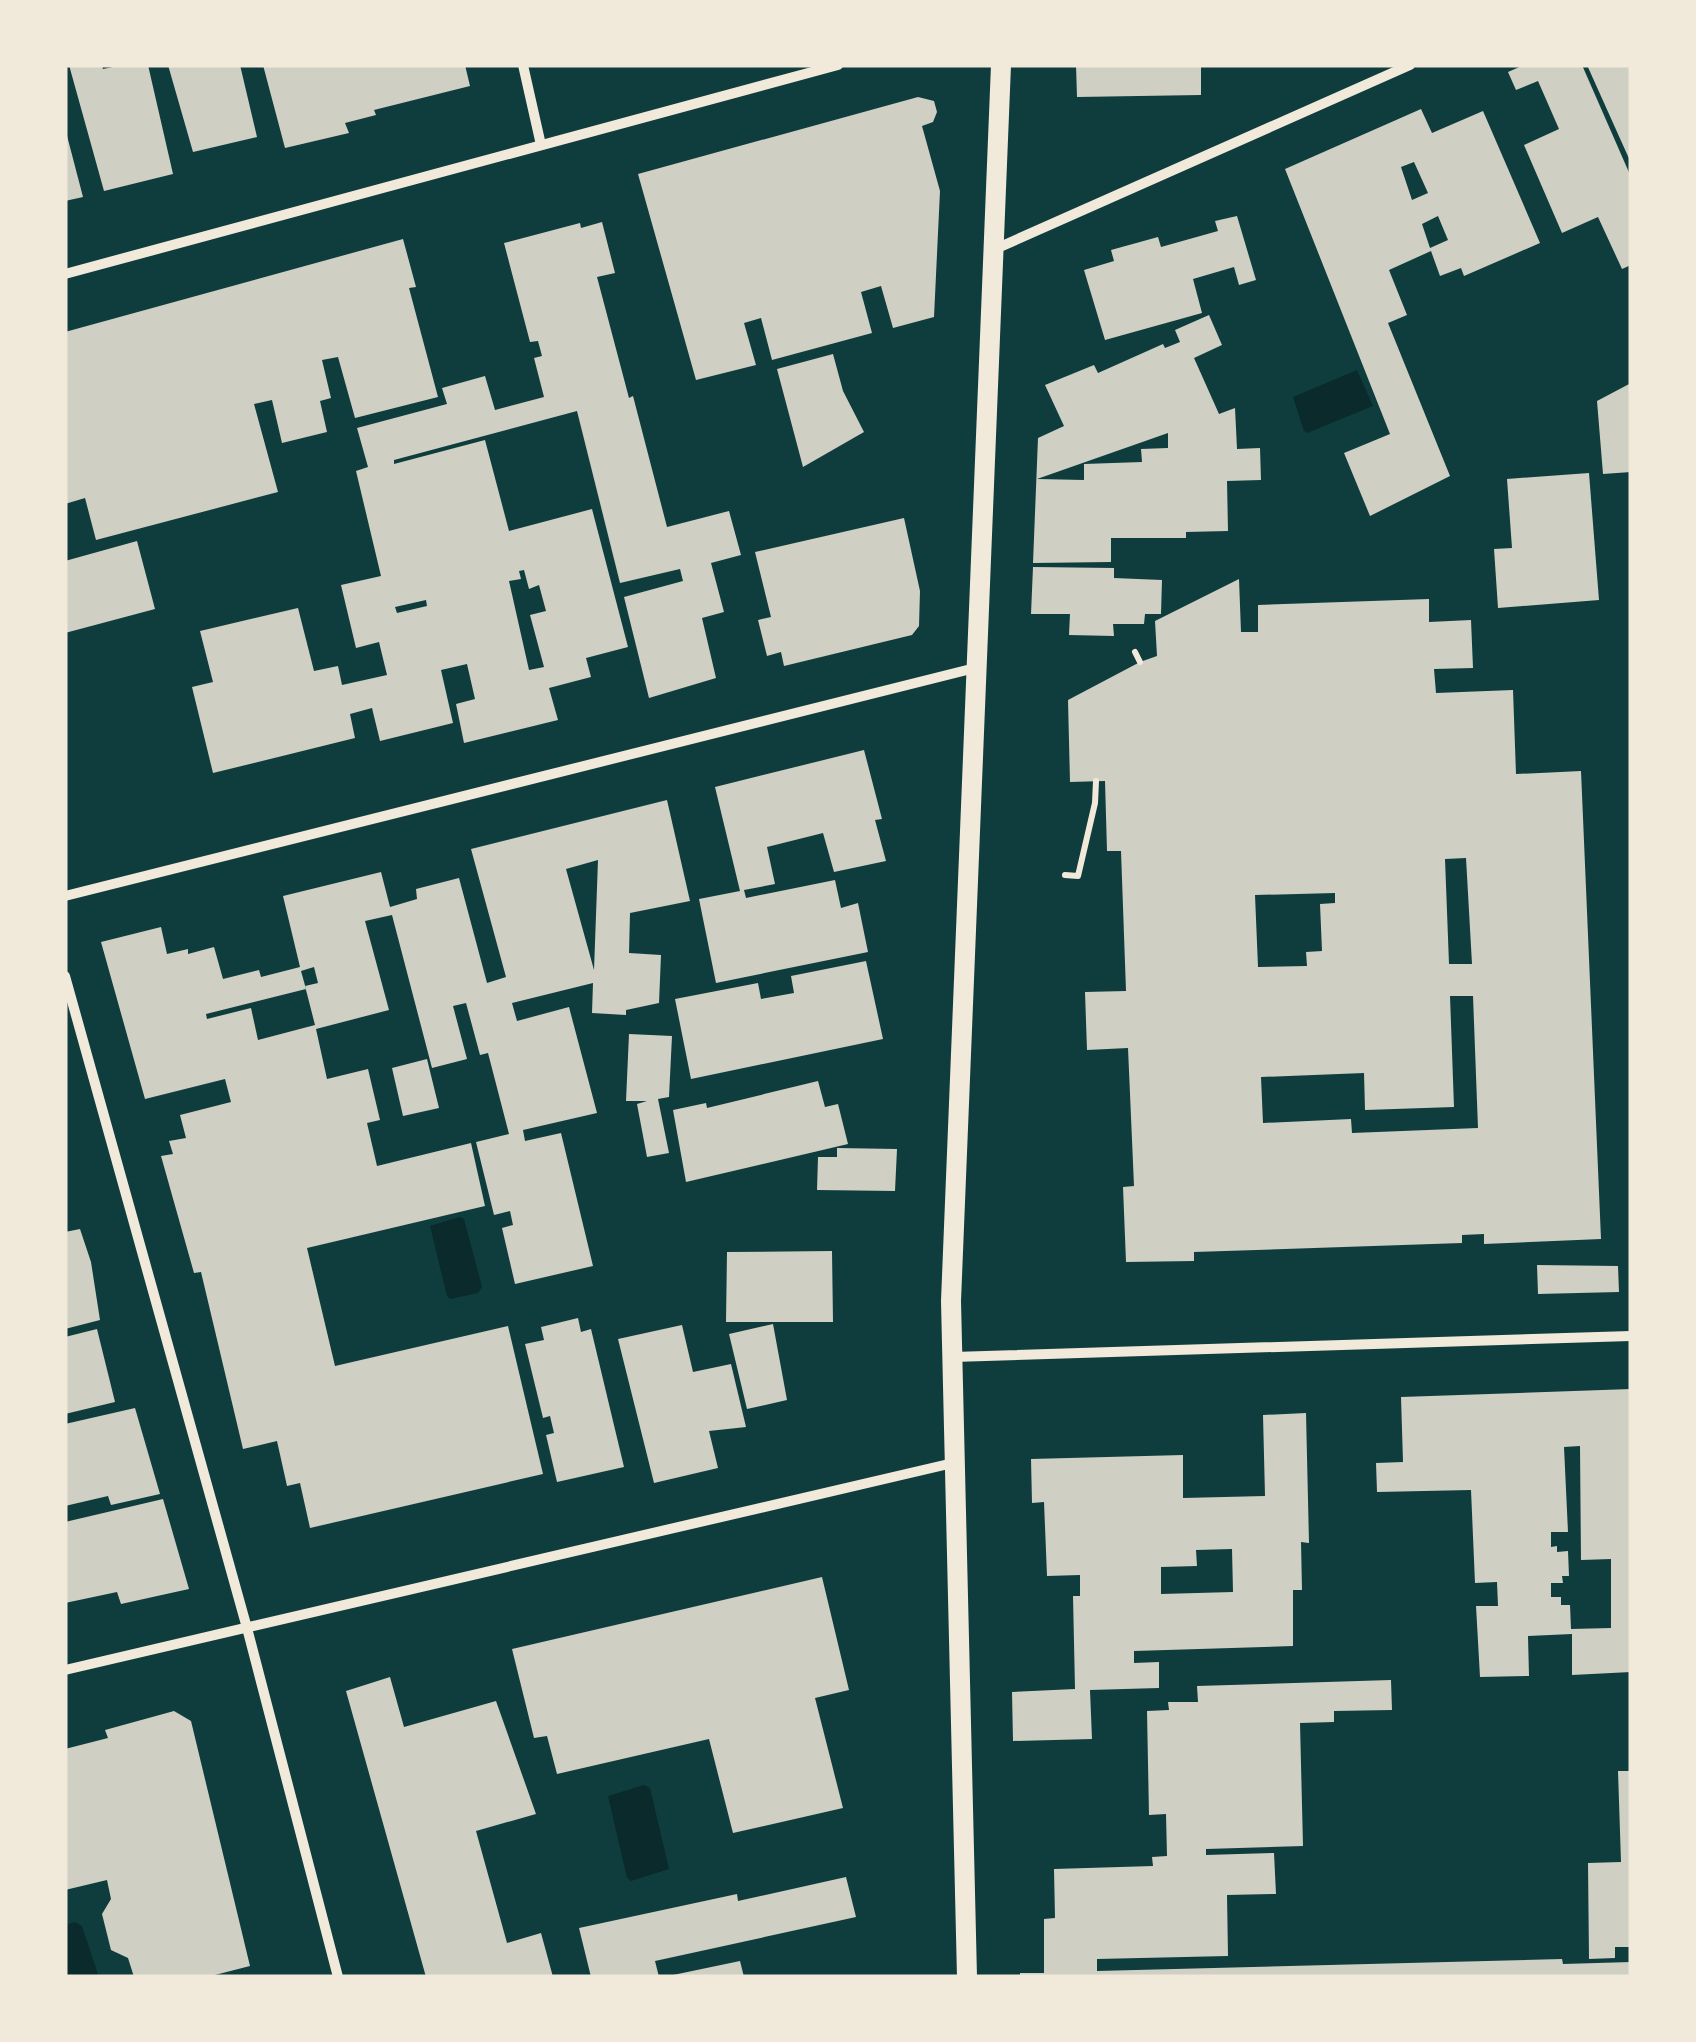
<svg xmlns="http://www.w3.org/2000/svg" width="1696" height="2042" viewBox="0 0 1696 2042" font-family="Quicksand,sans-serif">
<rect width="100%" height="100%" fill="#0f3d3e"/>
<path fill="#0a2a2b" d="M1357 370 1373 406 1307 433 1304 431 1293 397Z
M460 1217 464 1219 482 1287 478 1293 450 1299 447 1296 430 1226Z
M644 1785 650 1788 669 1869 631 1881 627 1878 608 1796Z
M75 1922 82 1926 99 1977H65V1925Z"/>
<path fill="#cfcfc3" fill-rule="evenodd" d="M69 65H102L103 69 122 65H148L173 174 104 191Z
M168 65H240L257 137 193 152Z
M263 65H465L470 86 374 110 376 115 345 123 349 133 285 148Z
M1076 65H1201V95L1077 97Z
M1524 65H1582L1631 177V265L1622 269 1598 217 1562 233 1524 145 1559 129 1538 81 1516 90 1508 72Z
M1587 65H1631V163Z
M918 97 934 101 937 112 933 122 922 126 940 191 934 317 893 328 881 286 861 292 872 333 772 360 761 318 744 323 756 365 696 380 638 174Z
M1421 109 1432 133 1483 111 1540 243 1464 276 1461 268 1440 276 1431 251 1389 270 1407 315 1388 323 1450 476 1370 516 1344 453 1390 434 1285 169ZM1414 162 1428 193 1412 200 1401 167ZM1438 216 1448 240 1430 248 1422 224Z
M65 128 83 197 65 201Z
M1237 216 1256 280 1239 285 1234 267 1193 279 1202 313 1105 340 1084 270 1114 261 1111 250 1158 237 1161 247 1218 231 1215 221Z
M602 222 615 273 597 277 629 398 633 396 667 527 729 511 741 555 711 563 724 612 702 618 716 678 649 698 624 597 683 581 680 569 620 583 577 411 394 460V464L485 440 509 531 592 509 628 647 586 658 591 677 549 688 558 720 464 743 456 704 475 699 467 664 441 670 453 723 380 741 372 708 350 714 355 738 213 773 192 687 213 682 200 631 298 608 314 671 338 666 342 685 387 675 379 642 356 648 341 585 381 576 356 471 368 467 357 428 447 404 442 388 485 376 495 410 544 397 534 358 542 356 538 341 530 342 504 243 580 223 581 228ZM524 570 529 589 539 585 546 611 530 615 544 667 529 670 509 581 521 579 519 571ZM426 600 427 606 397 613 395 607Z
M403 239 416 287 409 288 438 397 355 418 338 357 322 360 331 398 320 401 327 432 282 443 272 400 254 404 278 492 96 540 85 498 65 504V332Z
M1209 315 1222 345 1194 358 1219 414 1235 408 1237 449 1260 448 1261 480 1227 481 1228 531 1186 532V538H1111V562L1033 563 1038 438 1064 426 1045 385 1094 365 1098 373 1163 344 1165 348 1180 342 1175 330ZM1168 433V448L1141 449 1142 462 1084 464V480L1037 479Z
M833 354 843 391 864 432 803 467 777 369Z
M1631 383V472L1603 474 1597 401Z
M1589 473 1599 600 1498 608 1494 549 1512 548 1507 479Z
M904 518 920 591 919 626 912 635 784 666 781 652 767 656 758 620 771 617 755 552Z
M137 541 155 609 65 633V561Z
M1033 567 1114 568V578L1162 580 1161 614H1145L1144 624H1113L1114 636 1069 635 1070 614H1031Z
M1239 579 1241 632H1258V605L1429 599V622L1471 620 1473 668 1434 669 1436 693 1513 690 1516 774 1581 771 1601 1239 1484 1244V1234L1462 1235V1243L1194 1252V1261L1126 1262 1123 1187 1134 1186 1128 1048 1087 1050 1085 992 1126 991 1121 851H1107L1105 781 1070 782 1068 700 1140 662 1157 656 1155 621ZM1466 858 1472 964H1449L1445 859ZM1335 893V903L1320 904 1322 951 1306 952 1307 966 1258 967 1255 895ZM1450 996H1473L1478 1128 1352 1133 1351 1119 1263 1123 1261 1077 1364 1073 1365 1110 1454 1107Z
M864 750 882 819 875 820 886 861 834 872 823 833 767 847 775 884 744 890 746 898 835 880 841 908 858 903 868 952 716 983 699 899 740 891 715 787Z
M667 800 690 901 630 913 629 953 661 955 659 1003 626 1010V1015L592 1013 593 983 512 1003 517 1021 569 1007 597 1113 523 1130 525 1141 561 1133 593 1266 515 1284 502 1228 513 1225 510 1211 494 1215 476 1142 509 1134 488 1053 480 1055 466 1003 453 1006 467 1059 432 1068 392 915 365 921 389 1010 316 1029 327 1079 368 1069 380 1120 367 1123 377 1166 471 1143 485 1206 307 1248 335 1366 508 1326 543 1474 310 1528 300 1483 287 1486 277 1441 243 1449 201 1272 194 1273 161 1156 173 1154 169 1141 186 1138 180 1115 231 1102 225 1079 145 1099 101 942 161 927 167 954 188 949V954L214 947 223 979 259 970 261 977 300 967 283 896 381 872 390 907 417 899 416 889 459 878 487 983 506 977 471 849ZM598 860 594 970 566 869ZM314 967 318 983 305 986 315 1025 258 1040 251 1008 207 1019 206 1014 306 989 301 971Z
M866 961 883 1039 691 1079 675 999 758 983 761 999 794 993 791 976Z
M629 1034 672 1036 669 1097 658 1099 669 1153 647 1157 637 1104 647 1101H626Z
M427 1059 439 1108 403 1116 392 1068Z
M818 1081 825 1107 838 1104 848 1144 686 1182 673 1110 706 1103 707 1108Z
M837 1148 897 1149 895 1191 817 1190 818 1157H837Z
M80 1229 91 1262 100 1320 65 1329V1232Z
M832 1251 833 1322H726L727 1252Z
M1537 1265 1618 1266 1619 1292 1538 1294Z
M578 1318 581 1332 591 1329 624 1467 557 1482 546 1435 554 1433 550 1416 543 1418 525 1344 544 1340 541 1327Z
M773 1324 787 1400 747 1409 729 1334Z
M682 1325 693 1372 731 1364 746 1427 709 1431 718 1468 654 1483 618 1339Z
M97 1329 115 1402 65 1414V1337Z
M1631 1389V1672L1572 1675V1634L1528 1636 1529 1676 1480 1677 1476 1606H1498L1497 1582 1475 1583 1471 1490 1377 1492 1376 1463 1403 1462 1401 1397ZM1580 1446 1581 1560 1611 1559V1628L1571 1629 1570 1605H1561V1597H1551V1583H1563L1562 1576H1569L1568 1551 1557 1552V1546L1551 1547V1532H1568L1564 1447Z
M135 1408 160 1494 111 1505 108 1496 65 1506V1424Z
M1306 1413 1309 1543 1301 1542 1302 1590H1293V1646L1134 1651V1663L1159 1662V1688L1090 1690 1092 1739 1013 1741 1012 1692 1075 1689 1073 1596H1080V1575L1047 1576 1044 1502 1032 1503 1031 1459 1183 1455V1498L1265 1496 1263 1415ZM1232 1549 1233 1592 1161 1594V1567L1197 1566 1196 1550Z
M163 1499 189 1589 121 1604 117 1592 65 1603V1522Z
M822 1577 849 1690 815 1698 843 1808 733 1833 709 1739 557 1774 547 1736 534 1738 512 1649Z
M390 1677 404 1727 496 1701 536 1814 476 1831 507 1943 541 1933 553 1977H426L346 1691Z
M1391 1680 1392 1710 1334 1711V1722L1300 1723 1303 1846 1206 1849V1855L1274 1853 1276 1894 1227 1895 1228 1956 1097 1959V1971L1562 1959 1563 1964 1631 1962V1977H1020V1973H1044V1919L1055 1918 1054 1869 1153 1866 1152 1857 1167 1856 1166 1814 1149 1815 1147 1711 1169 1710 1168 1702H1198L1197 1686Z
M174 1711 191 1721 250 1966 207 1977H134L128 1958 111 1950 102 1914 111 1899 107 1880 65 1890V1749L108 1738 105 1730Z
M1618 1771H1631V1947H1615V1958L1589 1959 1588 1863 1621 1862Z
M846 1877 856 1917 655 1961 659 1977H591L579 1928 737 1894 738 1901Z
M740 1961 744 1977H673V1975Z"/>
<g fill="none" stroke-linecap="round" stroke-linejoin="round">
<path stroke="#f1e9da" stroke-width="6" d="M1135 652 1140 662
M1065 875 1078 876 1095 803 1096 781"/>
<path stroke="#f1e9da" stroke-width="10" d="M523 65 541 145
M993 250 1410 65
M65 274 838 65
M65 896 975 668
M65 976 247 1628 338 1977
M953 1357 1631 1336
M65 1670 953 1463"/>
<path stroke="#f1e9da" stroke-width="20" d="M967 1977 951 1301 1001 65"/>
</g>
<rect width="1696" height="2042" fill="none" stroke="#f1e9da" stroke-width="135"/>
</svg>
